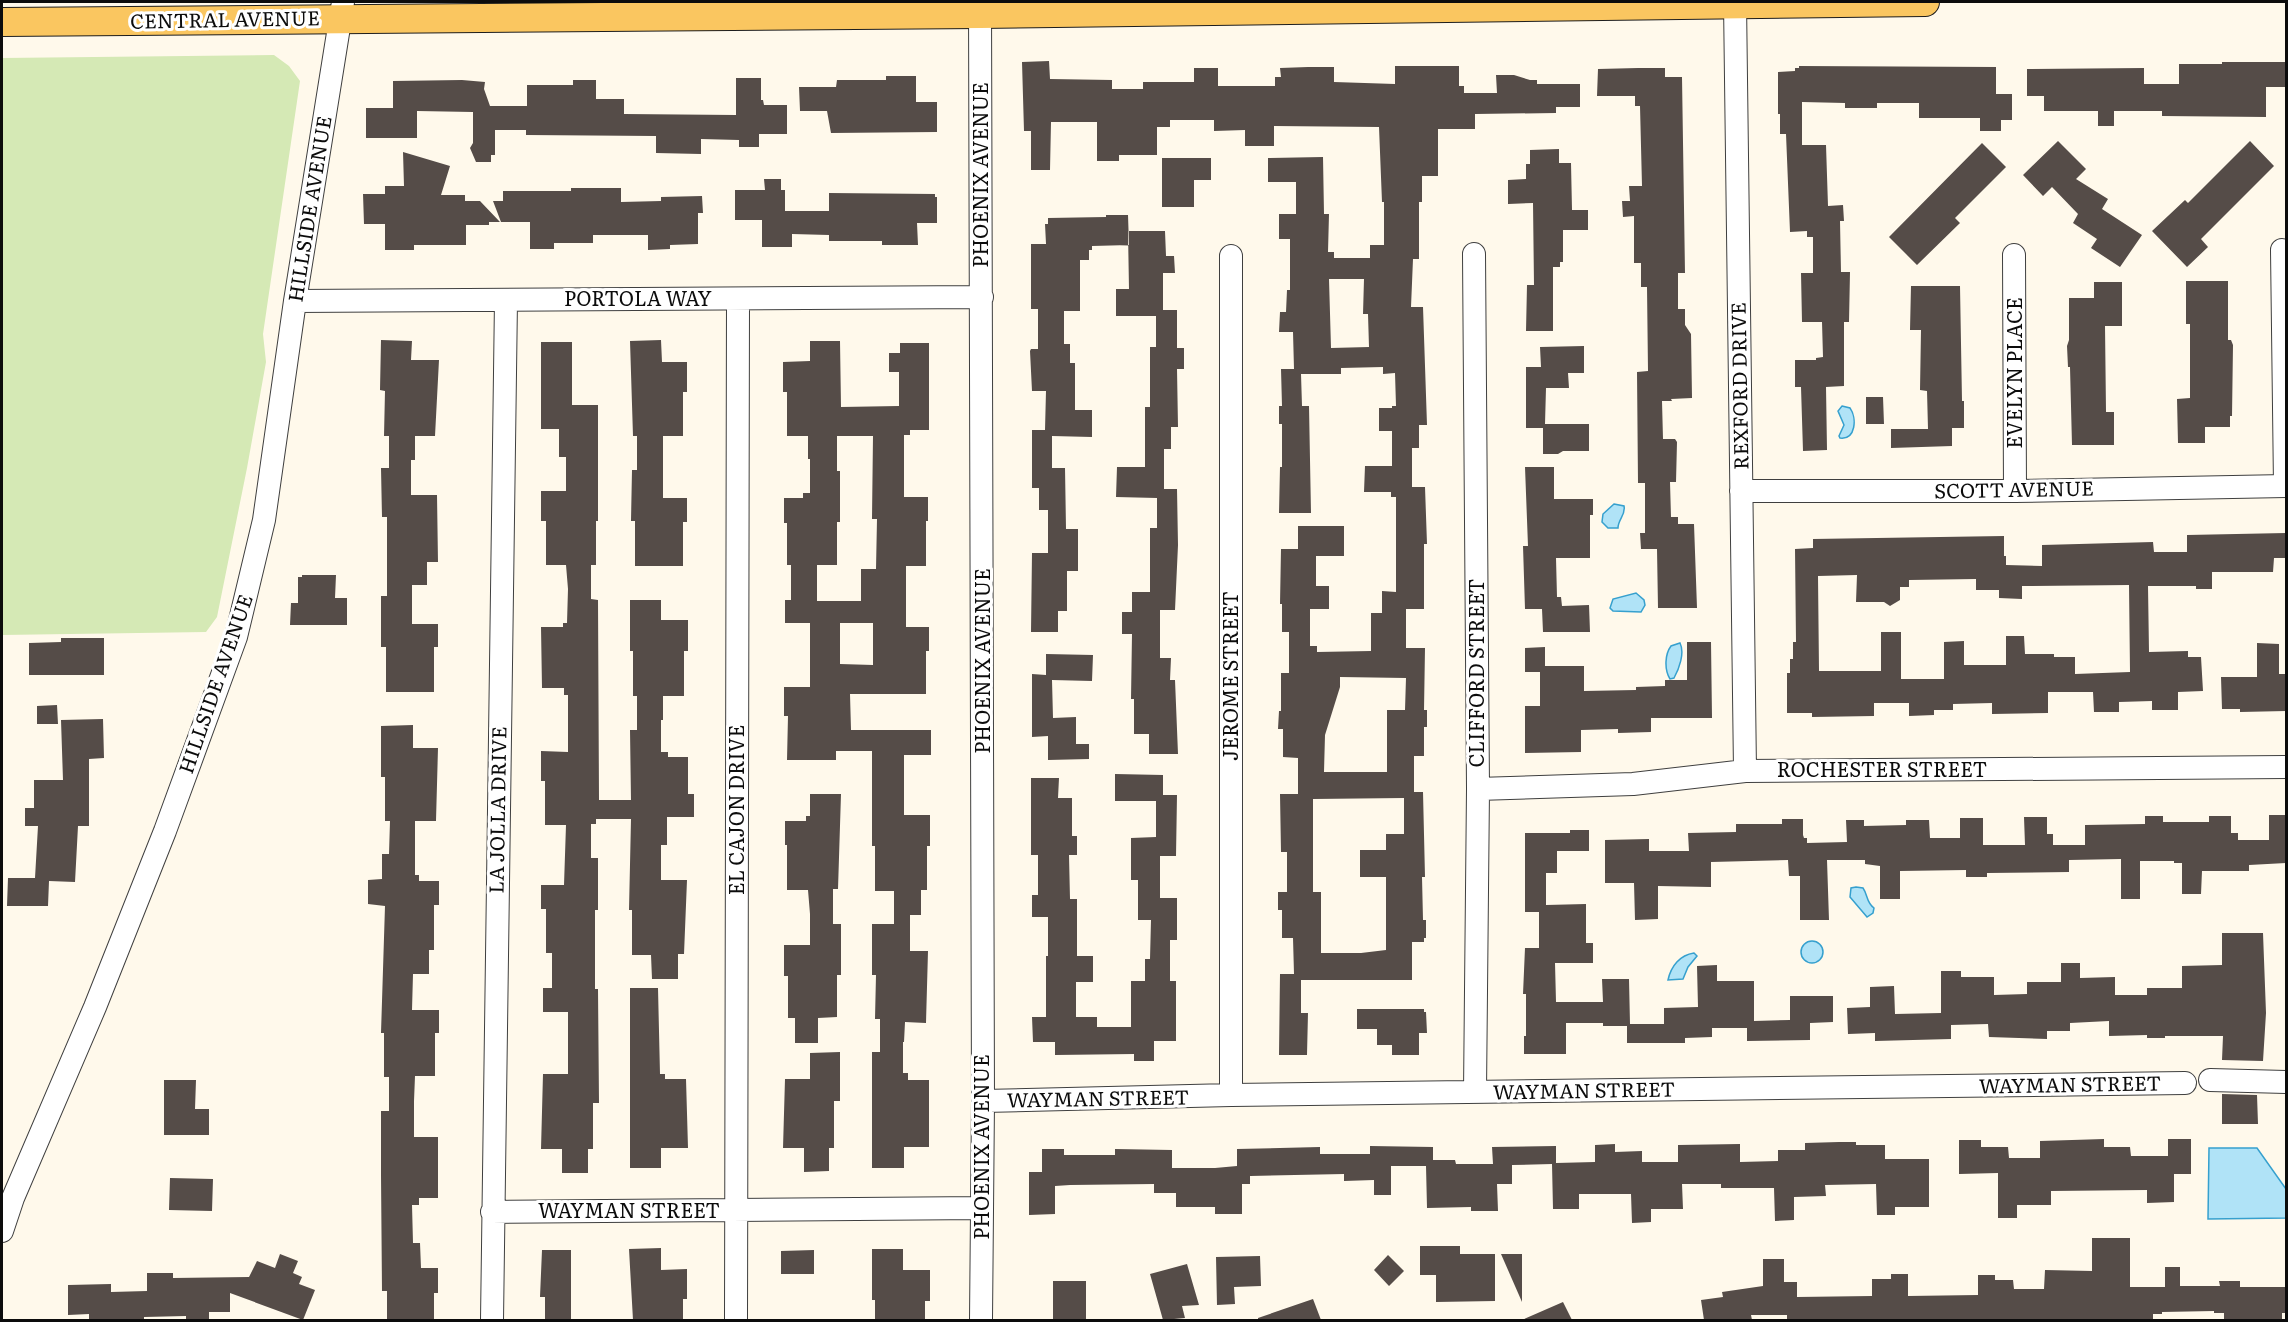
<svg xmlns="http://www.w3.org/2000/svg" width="2288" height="1322" viewBox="0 0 2288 1322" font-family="Literata,serif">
<rect width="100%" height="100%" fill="#fff9eb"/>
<path fill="#d5e9b5" d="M274 55 289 66 300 81 263 334 266 362 247 468 217 617 206 632 2 635V58Z"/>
<path fill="#b0e3f7" stroke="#36a0ce" stroke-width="1.5" d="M1842 406 1850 408C1857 418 1856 440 1840 438L1839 436 1844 425 1838 411Z
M1614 504 1624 506C1626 515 1618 519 1618 528H1608L1602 522 1603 514Z
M1636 593 1644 600 1645 605 1641 612 1613 611 1610 608 1613 599Z
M1680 643C1685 653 1679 669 1674 678L1670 679C1664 669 1665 654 1671 646Z
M1856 887 1863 888C1868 895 1866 902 1874 908L1873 913 1867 917 1850 897 1851 888Z
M1801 952a11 11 0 1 1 22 0a11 11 0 1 1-22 0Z
M1694 953 1697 956 1688 967 1683 979 1668 980C1671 966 1680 955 1694 953Z
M2209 1148H2257L2286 1189V1218L2208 1219Z"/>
<path fill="#554c48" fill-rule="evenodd" d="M1049 61 1050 79 1112 80V89H1143V82H1194V68H1218V86H1275V77H1281L1280 68 1308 67H1334V82L1395 84V66H1459V86H1464V93H1497L1496 75H1514L1530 80H1537V84H1580V107H1556V113L1475 114V129H1438V176H1422V202H1419V259H1413L1411 307H1423L1427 425H1419V448H1412V487H1425L1427 544H1424V609H1406V648H1425L1424 710H1427V727H1424V756H1414V792H1423L1425 877H1422L1423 920H1426V938H1424V942H1412V980H1301V1013H1308L1307 1055H1279L1280 974H1294L1293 938H1282V910H1278V892H1287V852H1281L1280 794H1298V758L1283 757V729H1278L1279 711H1281V673H1289V632H1282V604H1280L1281 549H1298V526H1344V556H1316V586H1329V609H1310V646H1317V652L1371 651V613H1382V591L1396 592V497H1391V492H1364L1365 466H1392V431H1379V408H1392V406H1396L1395 373 1383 374V367L1341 368V374H1301L1302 406H1309L1311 513H1279L1280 467H1282V424H1279V406H1282L1281 369H1294L1293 332H1279L1280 312H1286L1287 290H1290V239H1279V214H1296V182H1268V158L1323 157 1324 214H1329L1328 252H1334V258H1370V245H1384V202H1382L1379 127 1274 126V146H1245V130L1214 131V120H1170V127H1157V155H1119V161H1097V122H1051L1050 170H1031V131H1024L1022 62ZM1329 279H1364L1363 314H1368L1369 347 1331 348ZM1340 677 1406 678 1405 710H1387V772H1324L1325 735 1340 687ZM1404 798V834H1386V850H1360V877H1386V950L1361 953H1321V892H1313V799Z
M2222 62H2286V87H2266V117L2162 116V111H2114V126H2098V111H2044V96H2027V69L2144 68V84H2179V64H2222Z
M1799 66 1996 67V94H2012V120H2001V131H1980V118H1919V103H1877V108H1845V103L1802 102V145H1826L1828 206 1843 205 1844 221H1840L1841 272H1850L1849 322H1844V386L1826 387 1827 450 1803 451 1801 387H1795V360H1816V358L1823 357 1822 322H1802L1801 273H1813V237H1807V231L1790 232 1786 134H1780V114H1778V72L1795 71V68H1799Z
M1638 68H1665V77H1682L1685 273H1678V309H1685V325L1691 334 1692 398 1671 399 1672 401H1662L1663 439H1675L1677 442 1676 482H1670L1671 517H1678V524H1694L1697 608H1658L1657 549H1641L1640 533H1645V483H1638L1637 372 1648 371 1647 287H1641V263H1634V216L1623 217 1622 201H1630L1629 186H1642L1640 106H1635V96H1597L1598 69Z
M886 76H916V102H937V132L831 133 827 111H800L799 87H836L837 80H886Z
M736 78H761V100H763L764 105H787V134H759V147H739V140L701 139V154L656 153V136L526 135V130H495V155H491V162H476L470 148 473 143V112L417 111V138H366V108H393V81L462 80 485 82 484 89 490 106H527V85H573V80H596V99H624V114L736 115Z
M2058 141 2086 169 2076 179 2108 199 2102 209 2142 235 2120 267 2091 248 2097 239 2073 223 2078 214 2052 187 2043 196 2023 175Z
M2250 141 2274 166 2201 239 2208 247 2187 267 2152 231 2185 200 2188 203Z
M1982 143 2006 167 1955 218 1960 223 1917 265 1889 237Z
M1559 149V163H1571L1572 210H1588V230H1563V262H1560V267H1553V331H1526L1527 285H1534L1533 203 1508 204V180L1526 179V164H1530V150Z
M403 152 450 166 441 195H465V201H480L500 222H489V225H466V245H414V250H385V224H364L363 194H385V186H404Z
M1162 158H1211V180H1194V207H1162Z
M764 179H781V190H785V211H829V193L935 194V197H937V223H917L918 245H882V241H829V235L792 234V247H762V220H735V190H765Z
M571 188H621V202L661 201V197L702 196 703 213H698V244L670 245V249L648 250V235H593V243H554V249H530V222H501L493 201H503V191H571Z
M1106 215H1128L1129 245 1092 246V250H1089V260H1080V311H1064V344H1070V363H1075V410H1092V437L1052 436V468H1065L1066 529H1078V571H1067V611H1058V632H1031L1032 553H1048V510H1039V488H1032V430H1045L1046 391H1032L1030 351 1031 349H1038V309H1031V244H1046L1045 224H1048V218L1106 217Z
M1128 231H1165L1166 256H1174L1175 273H1163V310H1177V348H1184V369H1177L1178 427H1171V449H1164V489H1177L1178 545 1175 610H1160V658H1171L1170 680H1175L1178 754H1149V734H1134V699H1131L1132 634H1122V612H1132V592H1150V528H1157V498L1116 497 1117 467H1145V407H1150V347H1156V316H1116V289H1129Z
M2186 281H2228V340H2231L2233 345 2232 416H2230V427H2205V443H2178L2177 399 2190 398V324H2186Z
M2094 282H2122V326H2105L2106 412H2114V445H2072L2070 367H2068L2067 346 2069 340V298H2094Z
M1911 286H1960L1962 401H1964V428H1952V446L1891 448V429H1928L1927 391 1920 390 1921 330H1910Z
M381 340 412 341 411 360H439L435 436H415V460H411V495H437L438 562H427V585H412V624H438V647H434V692H386V647H381V596H387V517H382L381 468H389V436H384L385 391 380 390Z
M661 340 662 362H687V392H683V436H663V498H687V522H683V566H635V521H631L632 470H637V436H633L630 341Z
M810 341H840L841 407 899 406V372H889V353H900V343H929V430H910V435H904V497H928V521H926V566H906V627H929V651H926V694H850L851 730H931V755H904V815H930V846H927V890H921V915H910V951H928L926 1023 905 1022 904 1042H903V1073H908V1080H929V1147H904V1168H872V1052H880V1019H875L876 975H872V924H894V891H875V846H872V751H836V760H787L788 716H784V687H810V623H785V600H791V565H787V523H784V498H803V493H810V459H808V436H787V392H783V362L810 361ZM837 436H873L872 519H877L876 569H861V601H817V565H837V522H840V471H837ZM840 623H873V665L840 664Z
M541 342H572V405H598V521H596V565H591V599L598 600 599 800H631L630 730H637V696H633V651H630V600H661V620H688V651H684V696H663V720H661V752H668V757H688V794H694V817H667V845H661V880H687L684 954H678V979H652L651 955H632V910H629L631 819H596V824H591V858H598V910H595V989H598L599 1103H593V1149H588V1173H562V1149H541L543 1074H568V1012H543V988H552V953H546V909H541V885H564L566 825H545V781H541V751L568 752V695H564V688H542L541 627H563V623H567L568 589 566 565H546V521H541V491H566V457H559V429H541Z
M1584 346V373H1568L1569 388H1546L1545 424H1589V451H1563L1558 454H1543V428H1526V367H1541L1540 347Z
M1866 397H1883L1884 424H1866Z
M1525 467H1554V499H1593V515H1590V558H1556L1557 597H1561L1562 606 1589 605 1590 632H1543L1542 609H1525L1523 546H1528Z
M2286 533V558H2274L2273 572H2212V589H2196V586H2148L2149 652 2188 651V657H2201L2203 691 2178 692V710H2152V701L2119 702V712H2094L2093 692H2048V713L1992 714V703L1953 704V710H1934V715L1909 716V703H1874V716L1812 717V713H1787V673H1790V659H1793V642H1796L1795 549 1813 548V539L2004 536V556H2006V565L2042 566V545L2153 542 2154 552H2187V535ZM1857 575 1856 602H1884L1890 606 1900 600V587H1909V580L1976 579V590H1999V598L2022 599V586L2129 585 2130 672 2075 674V657H2054V654H2025L2024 636H2006V665H1964V641L1944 642V679H1901V632H1881V671H1819L1818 576Z
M302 575H336L335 598H347V625H290L291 603H298V577H302Z
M61 638H104V675H29V643L61 642Z
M1687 642H1711L1712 718H1651V732L1618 733V729L1581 730V752L1525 753V706H1540V672H1525V648L1545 647V666H1584V691L1636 690V687L1665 686V680H1687Z
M2257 643 2279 644V674H2286V711L2240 712V709H2222L2221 677H2257Z
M1046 654 1093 655 1092 681 1052 680 1053 718 1076 717V744H1089V759L1048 760V736L1032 737V674L1046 675Z
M57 705 58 724H37V706Z
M103 719 104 758 89 759V826H78L75 882 49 881 48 906H7L8 878H35L38 826H25V808H34V780H63L61 720Z
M413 725V748H438L436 821H415V875H419V881H439V905H434V950H429V974H413L412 1010H439V1033H435V1076H415L414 1101V1137H438V1198H419V1205H412L413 1243H420L421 1268H438V1293H434V1320H387V1291H382L381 1175V1111H389V1077H384V1033H381L385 906 368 904V880L382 879V854H389L390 821H385V777H381V726Z
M1115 774 1163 775V795H1177L1176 856H1160V898H1177V940H1170V981H1176V1041H1154V1061H1134V1054L1055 1055V1042H1033L1032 1017H1046V956H1048V917H1032V895H1038V855H1031V778H1059L1058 798H1072V836H1077V855H1069L1070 899H1077V956H1093V982H1076V1017H1097V1027H1131V981H1145V959H1150L1151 920H1138V880H1131V838L1156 837V801H1115Z
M810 794H841L838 889H833V924H841V975H837V1017L818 1018V1043H795V1018H788V976H784V945H810V914L808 890H787V845H785V821H806V816H810Z
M2269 815H2286V863L2249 865V871H2202L2201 894H2182V863H2174V861H2140V899H2121V859L2069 860V872L1987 873V877H1966V870L1900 871V899H1880V866L1865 864V860H1827L1829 920H1800V876H1789L1788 860 1711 862V887L1658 886V919L1635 920 1634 883H1605V840L1649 839V851H1689L1688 833 1736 832V824H1782V819H1803V835L1804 838H1807V843L1847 842 1846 820H1864V826L1906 825V820H1929L1930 838H1960V818H1983V845H2025L2024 817H2047V834H2053V845H2085V825L2145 824V816H2163V822H2209V816H2231V833H2238V840H2269Z
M1570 830H1589V851H1557V873H1546V905L1586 904V943H1593V963H1555L1556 1002H1603L1602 979H1629L1630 1024H1664V1008L1698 1007 1697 966 1717 965V981H1754V1021L1790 1020V996H1833V1022L1810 1023V1040L1747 1041V1028H1712V1037L1685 1038V1043H1627V1026H1603V1023H1566V1054H1524V1036H1526V994H1523L1525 948H1539V912H1525V833H1570Z
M2222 933H2263L2266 1013 2263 1061 2222 1060 2223 1036H2165V1038H2147V1035L2109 1036V1021L2070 1023V1031H2047V1039L1989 1037 1988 1024 1951 1025V1039L1875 1041V1033L1848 1034 1847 1008 1870 1007V987L1894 986 1895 1014 1941 1013V971H1961V977H1994V995L2027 994V982H2061V963H2080V978L2115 977V995H2147V988H2182V966L2222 965Z
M630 988H658L660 1074H665V1079H686L688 1148H661V1168H630Z
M1357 1009H1424V1012H1426L1427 1033H1419V1055H1392V1045H1377V1029H1357Z
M840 1052V1101H834V1148H829V1171L804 1172V1148H783L785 1079H810V1053Z
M164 1080H196L195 1109H209V1135H164Z
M2222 1094 2257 1095 2258 1124H2222Z
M2104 1139V1147H2130L2131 1156H2168V1139H2191V1174H2174V1202L2147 1203V1190L2051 1191V1205H2017V1218H1998V1173L1959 1174V1140H1981V1147H2008L2009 1158H2040V1141Z
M1839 1142H1856V1145H1885V1159H1929V1207H1895V1215H1877L1876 1184 1825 1185 1826 1196 1794 1197V1220L1775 1221 1774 1188H1721V1184H1682L1683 1209H1651V1222L1632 1223 1631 1194H1579V1209H1553L1552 1164 1512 1165V1184H1497L1498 1211H1471V1207L1427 1208 1426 1166H1391V1195H1374V1180L1344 1181V1174L1250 1176V1184H1242V1214H1215V1207H1176V1193H1154V1184L1070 1185 1055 1186V1214L1029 1215V1172H1042V1149H1064V1155H1115V1149L1172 1150V1168H1215L1237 1166V1149L1320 1147V1154H1370V1146L1433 1147V1160H1455L1456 1164H1493L1492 1147 1556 1146V1163L1595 1162V1145L1615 1144V1152L1642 1151V1162H1678V1145L1740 1144V1162L1778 1161V1150H1805V1143Z
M170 1178 213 1179 212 1211 169 1210Z
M2092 1238H2130V1287H2165V1267H2180V1286H2220L2219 1281H2240V1287H2286V1313H2282V1319L2242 1320H2224V1313H2214V1311L2162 1312V1314H2153V1320H1787V1315H1751L1752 1320H1704L1701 1300 1723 1297 1722 1292 1763 1286V1259H1784V1282H1797V1297L1872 1296V1279H1891V1274H1908V1296L1978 1295V1275H1995V1280H2013L2014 1289H2044L2045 1270 2092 1271Z
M1420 1246H1460V1254H1495V1301L1436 1302V1275H1420Z
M661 1248V1270L687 1269V1299H683V1320H633L629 1249Z
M872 1249H903V1270H930V1301H925V1320H875V1300H872Z
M542 1250H571V1320H545V1297H540Z
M814 1250V1274H781V1251Z
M280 1254 298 1261 293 1273 302 1277 299 1284 315 1290 303 1320 230 1293V1312H209V1320H186V1316L144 1317V1320H89V1314L68 1315V1285L111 1284V1292L147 1291V1273H173V1278L249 1277 257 1261 275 1268Z
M1501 1254H1522V1302Z
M1388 1255 1404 1271 1389 1286 1374 1270Z
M1260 1256 1261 1286 1234 1287 1235 1304 1217 1305 1216 1257Z
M1187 1264 1199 1305 1182 1306 1185 1318 1163 1320 1150 1274Z
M1053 1281H1086V1320H1053Z
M1313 1299 1321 1320H1258V1318Z
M1563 1302 1572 1320H1522Z"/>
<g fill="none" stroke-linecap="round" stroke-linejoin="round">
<defs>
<path id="minor" d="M980 2 983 1101 981 1320
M1735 2 1745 771
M2282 250 2285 486
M1474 254 1478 789 1475 1092
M2014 255 2015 491
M1231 256V1095
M295 301 982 297
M1741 491H2015L2286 486
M1478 789 1633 784 1745 771 2286 767
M2210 1080 2286 1082
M983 1101 1231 1095 2185 1083
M492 1212 982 1208
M2 1231 13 1198 95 1007 165 831 236 637 264 520 295 301 343 2
M492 1320 506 300
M736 1320 738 299"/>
<path id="major" d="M2 22 980 14 1925 2"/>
</defs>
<use href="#minor" stroke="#3f3f3f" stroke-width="24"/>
<use href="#major" stroke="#1d1d1d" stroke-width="30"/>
<use href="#minor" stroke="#fff" stroke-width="22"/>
<use href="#major" stroke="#fac660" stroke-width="28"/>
</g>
<g text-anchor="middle" stroke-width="6" stroke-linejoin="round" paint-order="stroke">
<g font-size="20" fill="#0c0c0c" stroke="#fff">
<text transform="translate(225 20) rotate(-1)" y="7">CENTRAL AVENUE</text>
<text transform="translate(981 175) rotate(-90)" y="7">PHOENIX AVENUE</text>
<text transform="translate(310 209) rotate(-81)" y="7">HILLSIDE AVENUE</text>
<text x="638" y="306">PORTOLA WAY</text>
<text transform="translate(2015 373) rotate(-90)" y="7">EVELYN PLACE</text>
<text transform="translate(1740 386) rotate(-91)" y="7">REXFORD DRIVE</text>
<text transform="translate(2014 490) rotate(-1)" y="7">SCOTT AVENUE</text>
<text transform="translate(983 661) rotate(-90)" y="7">PHOENIX AVENUE</text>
<text transform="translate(1477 673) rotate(-90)" y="7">CLIFFORD STREET</text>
<text transform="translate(1231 676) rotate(-90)" y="7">JEROME STREET</text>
<text transform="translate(216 684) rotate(-71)" y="7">HILLSIDE AVENUE</text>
<text x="1882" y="777">ROCHESTER STREET</text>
<text transform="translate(498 810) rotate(-89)" y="7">LA JOLLA DRIVE</text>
<text transform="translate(737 810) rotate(-90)" y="7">EL CAJON DRIVE</text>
<text transform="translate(2070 1085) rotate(-1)" y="7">WAYMAN STREET</text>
<text transform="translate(1584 1091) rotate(-1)" y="7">WAYMAN STREET</text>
<text transform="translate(1098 1099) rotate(-1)" y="7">WAYMAN STREET</text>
<text transform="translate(982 1147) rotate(-90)" y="7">PHOENIX AVENUE</text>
<text x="629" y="1218">WAYMAN STREET</text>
</g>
</g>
<rect width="2288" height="1322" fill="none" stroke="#0c0c0c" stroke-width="6"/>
</svg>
